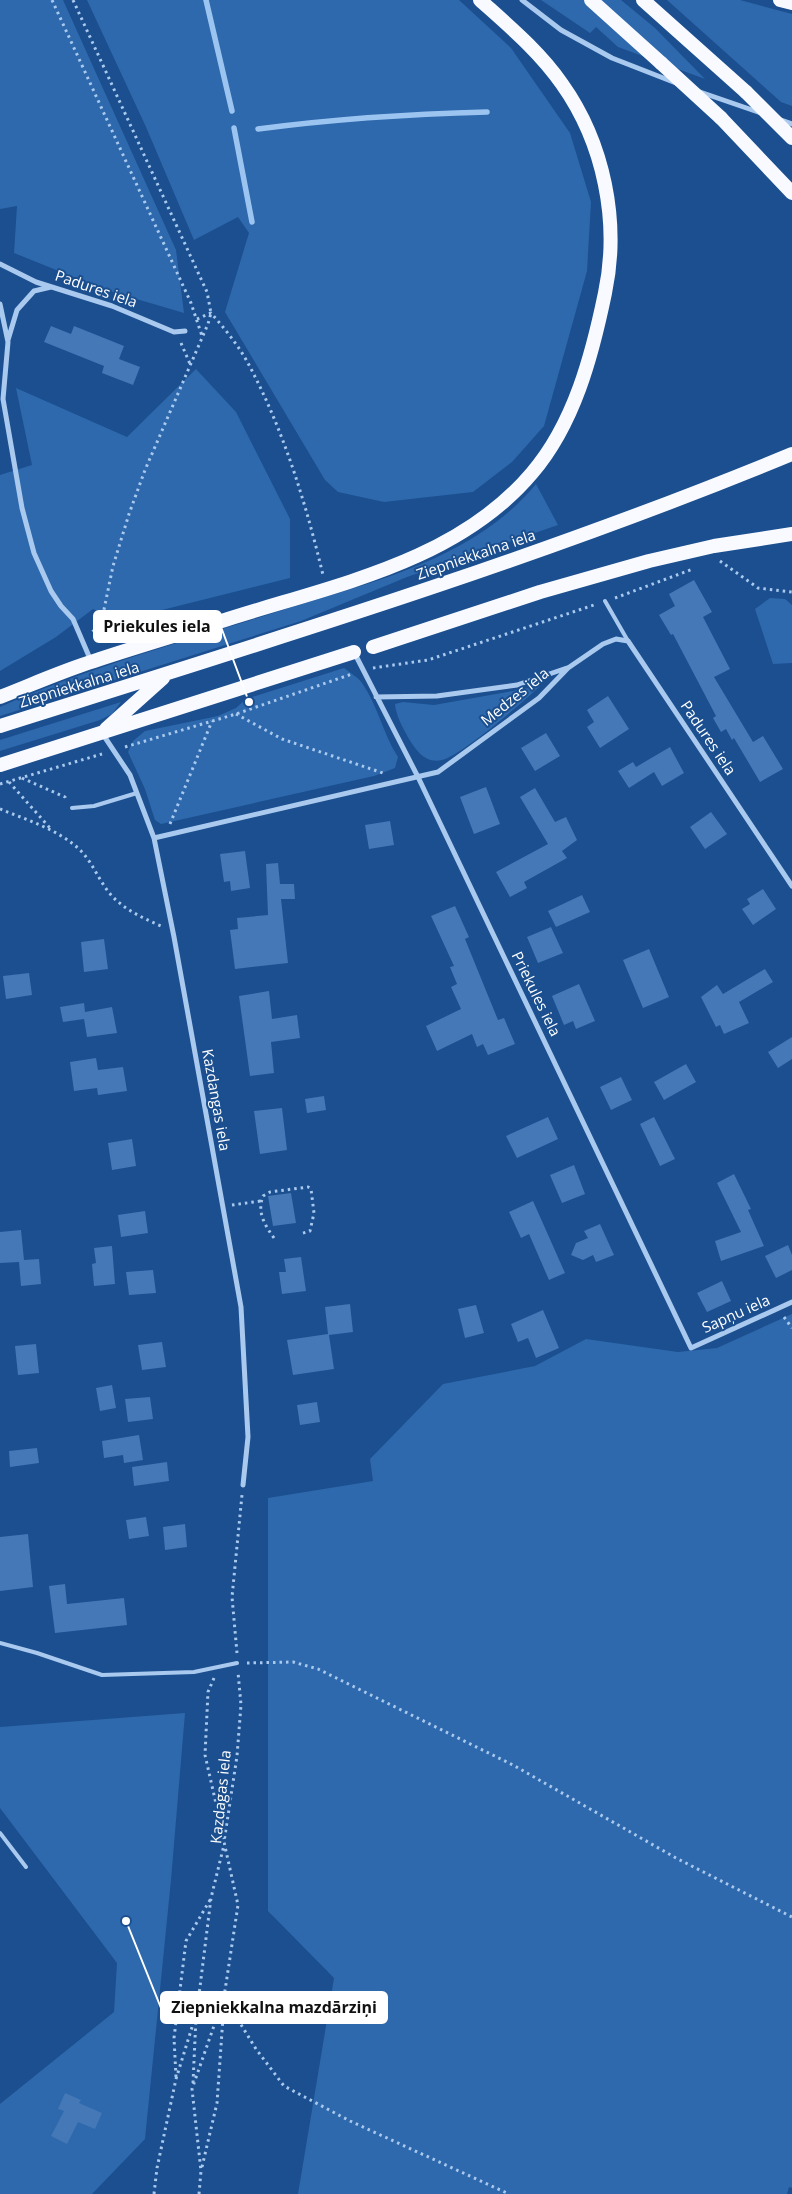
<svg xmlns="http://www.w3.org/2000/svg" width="792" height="2194" viewBox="0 0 792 2194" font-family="'Open Sans',sans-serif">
<rect width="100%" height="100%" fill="#1b4f8f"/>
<path fill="#2e69ad" d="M0 0H63L176 250 184 313 106 290 14 253 17 206 0 209Z
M87 0H459L511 48 570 133 591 202 587 271 544 426 512 462 473 492 384 502 338 492 325 480 225 312 249 233 238 217 194 240 146 127Z
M541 0H621L655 28 705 79 618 47 596 27 590 33Z
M667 0H740L792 14V106L781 102Z
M196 369 236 412 290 519V578L118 621 93 609 56 637 0 671V475L32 465 16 388 127 437Z
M536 484 558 525 407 577 301 621 0 716V707C92 666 190 640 286 609 375 581 474 559 536 484Z
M770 598 785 599 792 605V663L773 664 755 609Z
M344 668C350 673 358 677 362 683 378 706 383 734 398 757L395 768 374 776 179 820 161 824 155 820 145 789 128 752 133 741 145 731 218 716 236 708 246 699Z
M540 686C523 702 462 755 442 760 425 764 416 750 409 739 403 728 396 716 395 704L403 702 434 705Z
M121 702 112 714 100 720 0 751V740Z
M792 1314V2188L789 2187 787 2194H298L334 1978 268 1911V1498L373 1481 370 1459 443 1384 535 1366 586 1339 678 1352 717 1348Z
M185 1713 171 1880 145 2139 92 2194H0V2104L114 2012 117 1963 0 1808V1727Z"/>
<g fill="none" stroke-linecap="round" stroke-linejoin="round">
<path stroke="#9cc4f0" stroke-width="5.5" d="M206 0 232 111
M234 128 252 222
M258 129C334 119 410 114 487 112"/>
</g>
<path fill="#4478b7" d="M51 326 71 334 74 326 124 346 119 359 140 367 133 385 102 373 104 366 44 342Z
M694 580 712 612 703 617 730 669 714 677 753 742 763 736 783 769 760 782 734 738 732 740 726 729 721 732 713 718 716 716 673 634 671 635 659 615 675 606 669 594Z
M608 696 629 729 600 748 587 727 594 722 587 710Z
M546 733 560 756 535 771 521 748Z
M670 747 684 773 662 786 654 772 629 788 618 771 633 762 636 767Z
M486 787 500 824 474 834 460 797Z
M535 788 555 822 566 817 577 840 562 851 567 858 524 882 527 888 510 897 496 872 548 844 520 797Z
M711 812 727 834 705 849 690 827Z
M390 821 394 845 369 849 365 825Z
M245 851 250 888 231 891 230 881 224 882 220 854Z
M278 863 280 884H294L295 899H281L288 963 235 969 230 930 238 929 237 918 268 915 266 864Z
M763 889 776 909 753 925 742 909 750 904 747 899Z
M582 895 590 912 556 927 548 911Z
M455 906 469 937 465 939 498 1020 504 1018 515 1044 488 1055 483 1044 477 1047 472 1034 437 1051 426 1026 461 1009 451 987 457 984 450 967 454 966 431 916Z
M551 927 563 953 538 963 527 937Z
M104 939 108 969 84 972 81 942Z
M649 949 669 997 643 1008 623 960Z
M765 969 773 982 739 1002 749 1023 724 1034 720 1025 716 1027 701 997 717 985 723 994Z
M29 973 32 995 6 999 3 976Z
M579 984 595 1021 576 1029 573 1021 564 1025 552 996Z
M269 991 272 1019 297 1015 300 1038 271 1042 274 1073 250 1076 239 996Z
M84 1003 85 1012 112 1007 117 1033 87 1037 84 1019 63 1022 60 1007Z
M792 1037V1059L778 1068 768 1052Z
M96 1058 98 1070 123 1067 127 1091 98 1095 97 1088 74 1091 70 1062Z
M686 1064 696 1082 664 1100 654 1082Z
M621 1077 632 1100 611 1110 600 1087Z
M324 1096 326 1110 307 1113 305 1099Z
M282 1108 287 1150 260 1154 254 1111Z
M548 1117 558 1139 517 1158 506 1136Z
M654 1117 675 1159 660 1166 640 1124Z
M132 1139 136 1166 112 1170 108 1143Z
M574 1165 585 1194 562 1203 550 1175Z
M734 1174 751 1209 748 1210 764 1246 721 1261 715 1241 741 1232 717 1183Z
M291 1193 296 1223 273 1226 268 1196Z
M533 1201 565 1273 549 1280 529 1234 521 1238 509 1212Z
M145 1211 148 1233 121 1237 118 1215Z
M600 1224 614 1255 596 1262 593 1255 583 1260 571 1255 576 1243 588 1238 584 1231Z
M21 1230 24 1260 39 1259 41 1284 21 1286 19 1262 0 1263V1232Z
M788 1245 792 1255V1270L776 1278 765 1256Z
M112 1246 115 1284 94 1286 92 1264 96 1263 94 1248Z
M301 1257 306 1291 282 1294 279 1272H286L284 1259Z
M153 1270 156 1293 129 1295 126 1272Z
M722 1281 731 1301 707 1312 697 1293Z
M350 1304 353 1332 329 1335 334 1369 293 1375 287 1340 328 1334 325 1307Z
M476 1305 484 1333 465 1338 458 1309Z
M543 1310 559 1348 536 1358 528 1338 518 1342 511 1324Z
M162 1342 166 1367 142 1370 138 1345Z
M36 1344 39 1373 18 1375 15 1346Z
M112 1385 116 1408 100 1411 96 1388Z
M150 1397 153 1419 128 1422 125 1399Z
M317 1402 320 1422 300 1425 297 1405Z
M139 1435 143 1460 124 1463 123 1455 104 1458 102 1441Z
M37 1448 39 1463 10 1467 9 1451Z
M167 1462 169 1481 134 1486 132 1467Z
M146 1517 149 1536 129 1539 126 1520Z
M185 1524 187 1547 165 1550 163 1527Z
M28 1534 33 1587 0 1591V1537Z
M65 1584 67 1604 124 1598 127 1625 55 1633 49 1586Z
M65 2093 81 2100 79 2103 102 2113 95 2129 78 2122 67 2144 51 2136 64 2111 58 2109Z"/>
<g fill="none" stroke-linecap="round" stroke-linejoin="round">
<path stroke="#a9c9ee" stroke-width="3" stroke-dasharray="2.5 4" stroke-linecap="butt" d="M52 0 191 303 202 336
M73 0 207 292 211 313 208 324 145 470 129 514 113 566 101 624 91 633
M197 319 211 313C225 329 239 346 249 365 284 431 306 504 323 575
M181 343 190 364
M720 561 758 588 792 592
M615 598 693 569
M373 668 428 660 597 604
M236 714 282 739 383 773
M125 747 236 714 352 674
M22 778 65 797 67 801
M9 782 50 828
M0 784 102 754
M0 809C27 820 57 829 79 849 93 862 99 882 112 896 125 910 143 918 161 926
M170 824 212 721
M232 1205 261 1201
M274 1238C264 1224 257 1212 263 1196L270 1192 308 1187 311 1189 314 1213 310 1231 300 1234
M784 1317 792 1328
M237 1653 232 1597 242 1495
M247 1663 293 1662 318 1669 513 1765 676 1858 792 1917
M214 1678 208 1692 205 1755 224 1839
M224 1997 256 2049 284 2086 350 2121 509 2194
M176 2077 174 2038 186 1941 210 1900
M193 2083 196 2017
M202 2167 217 2103 224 2003
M154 2194 157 2168 176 2079 197 2011 211 1898 224 1845
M199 2194 201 2171 192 2089 224 1997 238 1905 224 1842 237 1756 241 1705 238 1672"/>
<path stroke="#a9c9ee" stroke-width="4" d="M605 601 628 641
M72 808 94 806 137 793
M0 1643 37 1653 102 1675 194 1672 237 1663
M0 1833 26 1867"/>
<path stroke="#a9c9ee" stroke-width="5" d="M522 0 561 30 612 58 676 83
M700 92 761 113
M781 120 792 124
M0 264 36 282 112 306 174 332 185 331
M0 304 8 342 3 399 22 508 34 553 51 591 61 606 73 619 91 661
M8 340 17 310 34 291 51 287
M354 652 418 777 691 1348 792 1302
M376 697 437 696 517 685 567 668
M102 733 130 775 154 838 174 937 241 1307 248 1437 243 1485
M154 838 438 772 539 698 568 668 603 644 616 639 628 641 792 886"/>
<path stroke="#f8faff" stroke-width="14" d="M591 0 661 63
M643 0 746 92
M780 0 792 3
M721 118 792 193
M373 647 540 592 649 561 714 546 792 534
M0 697C31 685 62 671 94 661 139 646 184 633 228 619 334 585 457 562 532 473 574 424 592 356 605 293 620 222 604 143 562 84 540 52 509 26 480 0
M0 726C266 642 533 561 792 454
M106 729 163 678
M0 765 354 652"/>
<path stroke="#f8faff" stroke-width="14" d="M661 63 721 118
M746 92 792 138"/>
</g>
<g text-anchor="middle" stroke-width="4" stroke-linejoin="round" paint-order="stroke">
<g font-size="15" fill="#fff" stroke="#1b4f8f">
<text transform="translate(96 289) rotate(19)" y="5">Padures iela</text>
<text transform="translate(476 555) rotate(-19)" y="5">Ziepniekkalna iela</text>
<text transform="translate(79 685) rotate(-17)" y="5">Ziepniekkalna iela</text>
<text transform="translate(515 697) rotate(-39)" y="5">Medzes iela</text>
<text transform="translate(708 738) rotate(56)" y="5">Padures iela</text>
<text transform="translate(536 994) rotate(64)" y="5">Priekules iela</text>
<text transform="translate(216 1100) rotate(80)" y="5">Kazdangas iela</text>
<text transform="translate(736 1314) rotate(-24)" y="5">Sapņu iela</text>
<text transform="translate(221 1797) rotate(-84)" y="5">Kazdagas iela</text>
</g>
</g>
<path fill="none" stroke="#fff" stroke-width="2" d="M249 702L221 627M126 1921L161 2008"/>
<g fill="#fff" stroke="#1b4f8f" stroke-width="2">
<circle cx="249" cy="702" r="5"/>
<circle cx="126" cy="1921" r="5"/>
</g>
<g fill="#fff" stroke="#fff" stroke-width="2">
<rect x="94" y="611" width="127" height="31" rx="5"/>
<rect x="161" y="1992" width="226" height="31" rx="5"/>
</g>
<g font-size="16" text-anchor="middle" font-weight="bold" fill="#111">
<text x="157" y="632">Priekules iela</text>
<text x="274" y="2013">Ziepniekkalna mazdārziņi</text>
</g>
</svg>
